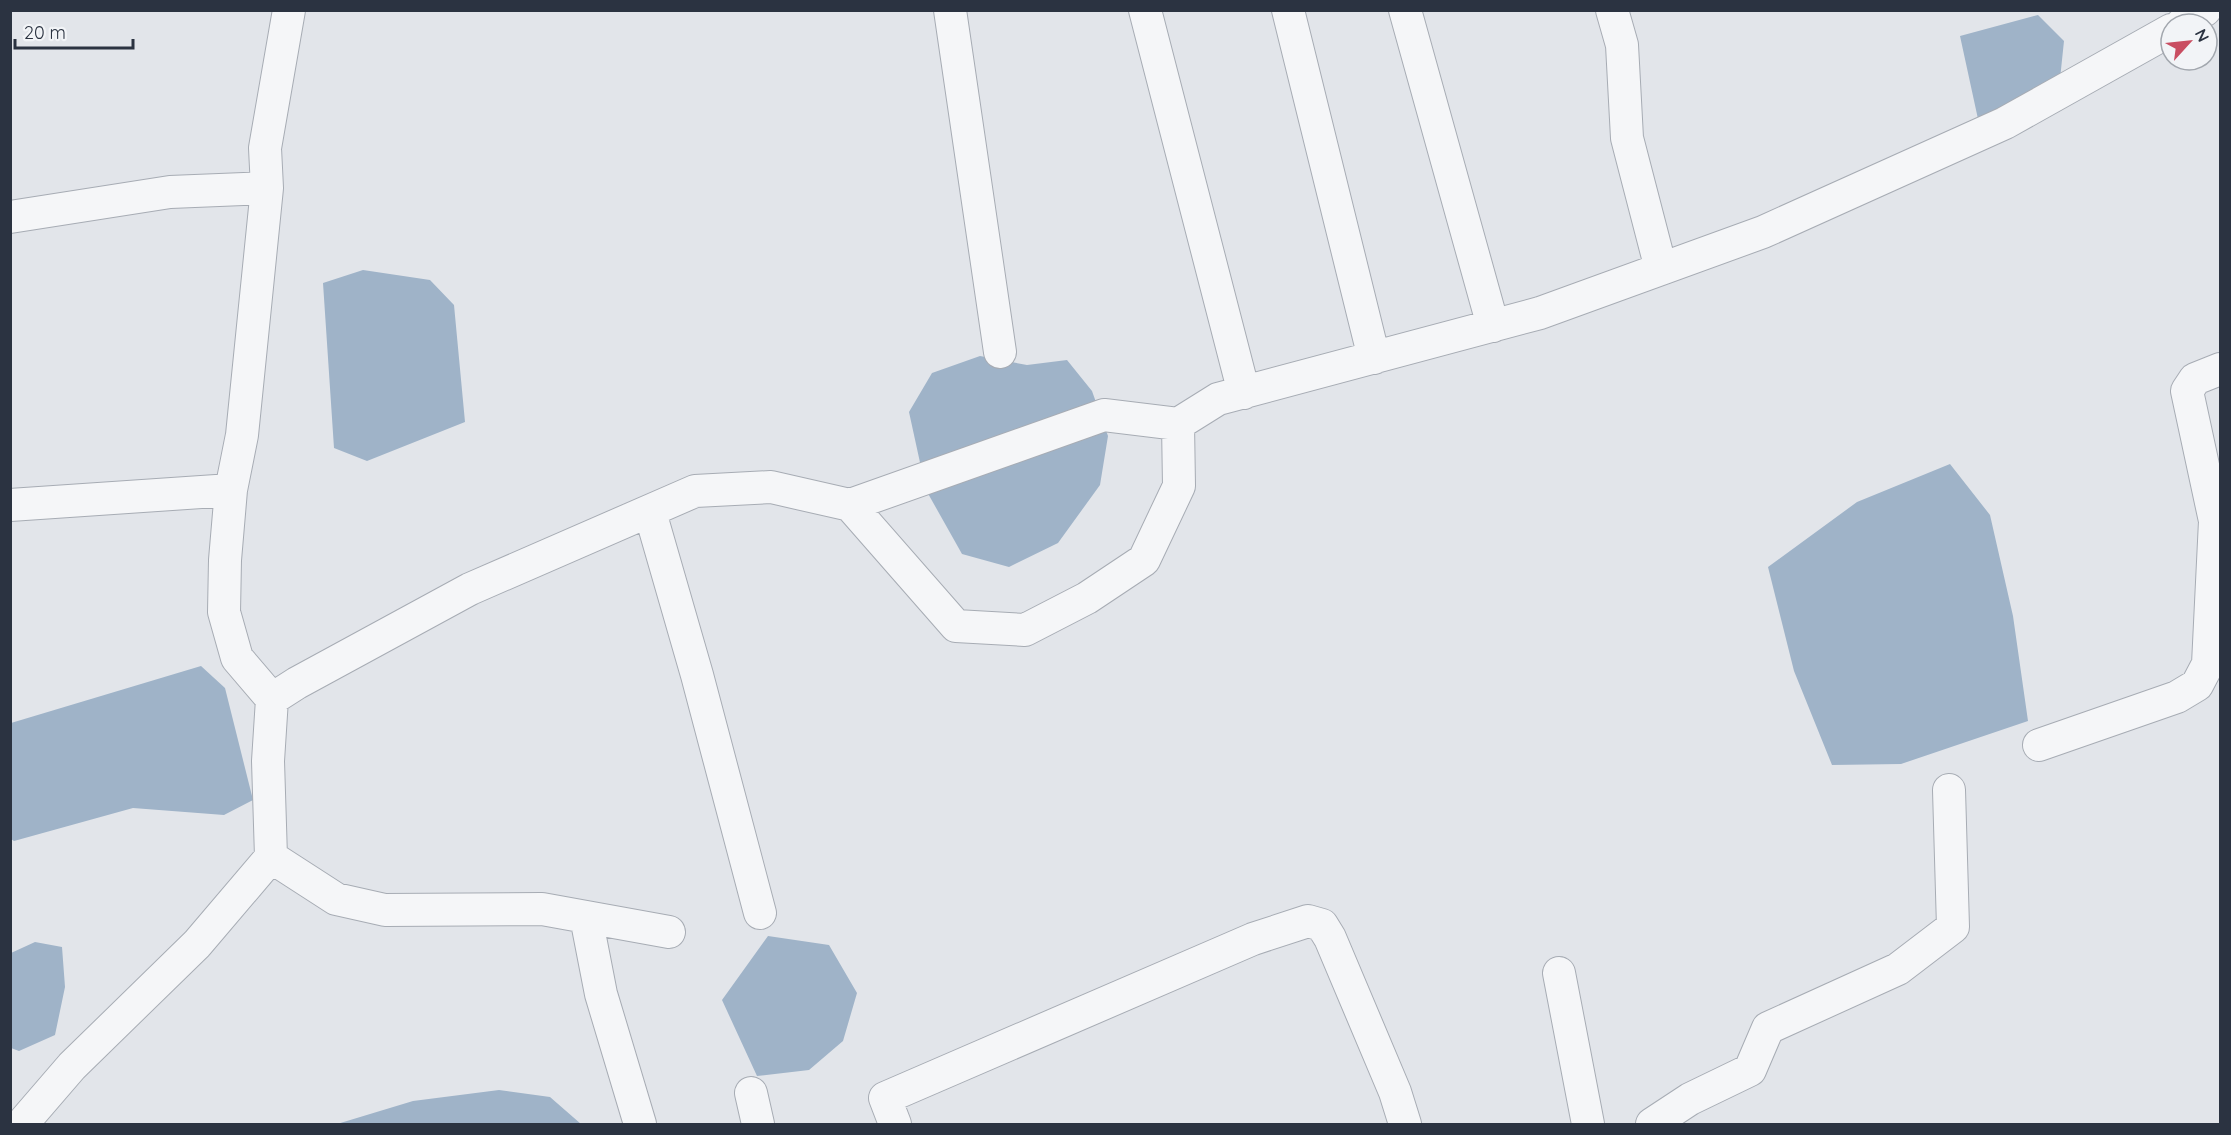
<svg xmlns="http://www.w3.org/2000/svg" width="2231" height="1135" viewBox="0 0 2231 1135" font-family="Quicksand,sans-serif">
<rect width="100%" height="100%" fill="#e2e5ea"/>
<path fill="#9fb3c8" d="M2038 15 2064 41 2060 79 1978 119 1960 36Z
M363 270 430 280 454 305 465 422 367 461 334 448 323 283Z
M980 356 1027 365 1067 360 1092 391 1108 436 1100 485 1058 543 1009 567 962 554 926 490 909 412 932 373Z
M1950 464 1990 515 2013 616 2028 721 1901 764 1832 765 1794 671 1768 567 1857 502Z
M201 666 225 688 253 800 224 815 133 808 14 841 11 839V723Z
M768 936 829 945 857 993 843 1041 809 1070 757 1076 722 1000Z
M35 942 62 947 65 987 55 1035 19 1051 11 1048V953Z
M499 1090 550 1097 581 1124H337L413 1101Z"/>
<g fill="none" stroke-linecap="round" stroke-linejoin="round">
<defs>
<path id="street" d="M289 10 265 148 267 188 242 435 231 490 225 560 224 612 237 658 272 699 297 683 470 589 695 491 771 487 850 505 956 626 1025 630 1087 598 1144 560 1179 486 1178 424 1218 399 1540 313 1763 232 2005 123 2171 30
M950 10 1000 352
M1145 10 1244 393
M1288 10 1374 358
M1405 10 1493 326
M1612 10 1622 45 1627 138 1661 269
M2182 24 2205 10
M10 217 170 192 267 188
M10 505 231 490
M850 505 1104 415 1178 424
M650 512 697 675 760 913
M2039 745 2177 697 2197 685 2208 664 2215 521 2187 391 2195 379 2220 369
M271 857 336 899 385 910 542 909 669 932
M586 917 601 994 640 1124
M1559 973 1588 1124
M751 1093 758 1124
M22 1124 72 1066 197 944 271 857 268 761 272 699
M895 1124 885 1098 1253 939 1308 921 1322 925 1330 938 1395 1092 1405 1124
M1652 1124 1690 1099 1750 1070 1768 1028 1898 969 1953 927 1949 790"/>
</defs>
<use href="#street" stroke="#a7acb4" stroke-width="34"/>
<use href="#street" stroke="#f5f6f8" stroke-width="32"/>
</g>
<rect width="2231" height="1135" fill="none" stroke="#2b3341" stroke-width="24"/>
<g transform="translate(2189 42) rotate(63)"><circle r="28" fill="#f2f4f7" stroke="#a2a7ae" stroke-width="1.5"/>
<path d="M0-4.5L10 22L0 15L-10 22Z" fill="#c94d61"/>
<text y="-9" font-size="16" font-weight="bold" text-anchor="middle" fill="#2b3341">N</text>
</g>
<path d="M15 39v9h118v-9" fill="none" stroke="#2b3341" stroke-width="3"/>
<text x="24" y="39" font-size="18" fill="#2b3341" stroke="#f2f4f7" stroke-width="4.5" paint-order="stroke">20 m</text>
</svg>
